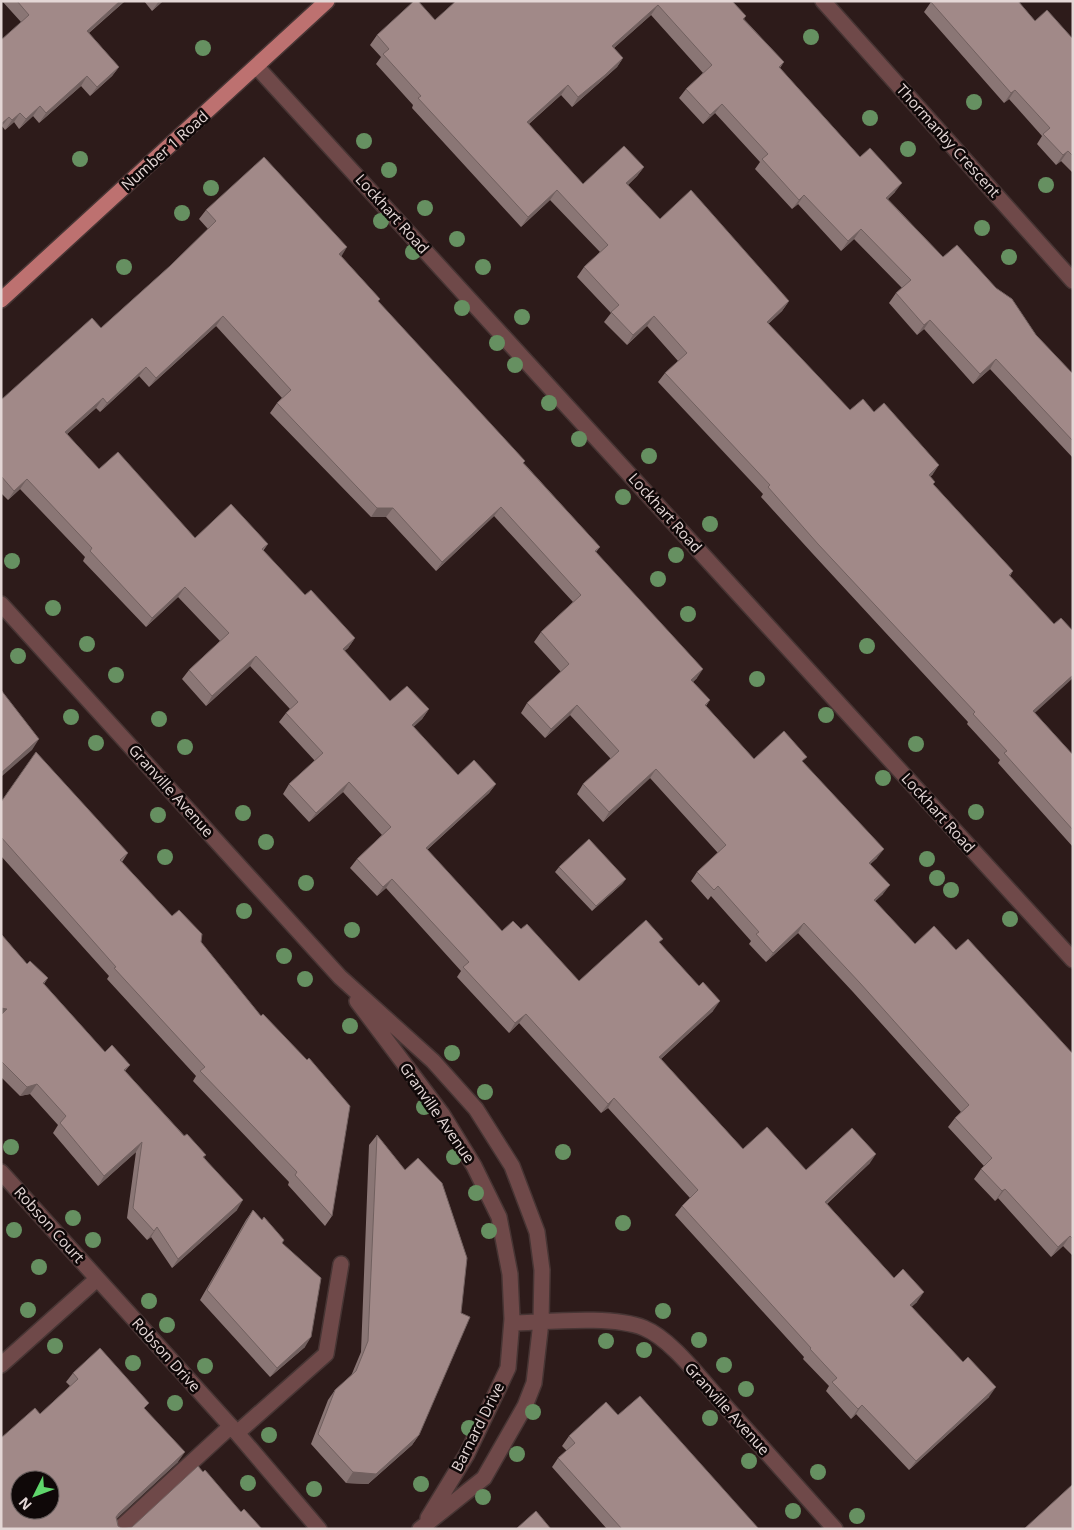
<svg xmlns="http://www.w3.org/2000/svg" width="1074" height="1530" viewBox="0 0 1074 1530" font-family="'Open Sans',sans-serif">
<rect width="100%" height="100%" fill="#2d1b1a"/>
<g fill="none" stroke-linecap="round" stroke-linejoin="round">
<defs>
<path id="minor" d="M823 1 1073 281
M257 67 1073 960
M1 604 340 977 433 1061 476 1109 512 1166 537 1232 542 1270 541 1322 534 1383 525 1406 484 1478 420 1529
M357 1001 442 1114 474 1166 499 1217 510 1274 512 1319 508 1368 467 1454 428 1518
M1 1172 237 1433 319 1529
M512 1323C547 1322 612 1315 644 1328 671 1339 699 1377 718 1398 757 1442 796 1485 835 1529
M1 1365 97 1279
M237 1433 326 1354 341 1264
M119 1529 231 1426"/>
<path id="major" d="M1 300 327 1"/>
</defs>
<use href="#minor" stroke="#473534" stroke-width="18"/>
<use href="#major" stroke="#473534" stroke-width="18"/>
<use href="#minor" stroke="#6f4949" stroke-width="15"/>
<use href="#major" stroke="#bd7170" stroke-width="15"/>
</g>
<g fill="#669061">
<circle cx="811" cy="37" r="8"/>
<circle cx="203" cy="48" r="8"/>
<circle cx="974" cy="102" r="8"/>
<circle cx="870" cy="118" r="8"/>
<circle cx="364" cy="141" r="8"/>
<circle cx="908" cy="149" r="8"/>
<circle cx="80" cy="159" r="8"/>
<circle cx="389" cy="170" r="8"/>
<circle cx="1046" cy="185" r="8"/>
<circle cx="211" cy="188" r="8"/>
<circle cx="425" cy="208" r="8"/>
<circle cx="182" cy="213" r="8"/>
<circle cx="381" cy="221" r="8"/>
<circle cx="982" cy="228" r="8"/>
<circle cx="457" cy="239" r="8"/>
<circle cx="413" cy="252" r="8"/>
<circle cx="1009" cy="257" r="8"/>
<circle cx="124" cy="267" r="8"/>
<circle cx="483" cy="267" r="8"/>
<circle cx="462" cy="308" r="8"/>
<circle cx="522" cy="317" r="8"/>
<circle cx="497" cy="343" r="8"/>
<circle cx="515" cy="365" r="8"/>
<circle cx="549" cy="403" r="8"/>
<circle cx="579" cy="439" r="8"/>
<circle cx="649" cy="456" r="8"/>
<circle cx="623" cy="497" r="8"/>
<circle cx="710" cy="524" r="8"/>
<circle cx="676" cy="555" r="8"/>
<circle cx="12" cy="561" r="8"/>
<circle cx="658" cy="579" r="8"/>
<circle cx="53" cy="608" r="8"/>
<circle cx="688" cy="614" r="8"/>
<circle cx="87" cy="644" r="8"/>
<circle cx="867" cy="646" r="8"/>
<circle cx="18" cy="656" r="8"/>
<circle cx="116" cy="675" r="8"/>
<circle cx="757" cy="679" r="8"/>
<circle cx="826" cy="715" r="8"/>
<circle cx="71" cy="717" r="8"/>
<circle cx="159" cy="719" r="8"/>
<circle cx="96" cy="743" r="8"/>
<circle cx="916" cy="744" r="8"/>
<circle cx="185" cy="747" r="8"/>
<circle cx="883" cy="778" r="8"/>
<circle cx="976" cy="812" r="8"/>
<circle cx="243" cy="813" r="8"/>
<circle cx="158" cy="815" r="8"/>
<circle cx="266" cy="842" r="8"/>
<circle cx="165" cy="857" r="8"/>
<circle cx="927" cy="859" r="8"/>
<circle cx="937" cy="878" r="8"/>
<circle cx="306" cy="883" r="8"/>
<circle cx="951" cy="890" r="8"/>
<circle cx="244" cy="911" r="8"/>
<circle cx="1010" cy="919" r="8"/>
<circle cx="352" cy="930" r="8"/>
<circle cx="284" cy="956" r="8"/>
<circle cx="305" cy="979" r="8"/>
<circle cx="350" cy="1026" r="8"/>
<circle cx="452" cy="1053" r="8"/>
<circle cx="485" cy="1092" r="8"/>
<circle cx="424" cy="1107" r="8"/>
<circle cx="11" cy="1147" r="8"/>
<circle cx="563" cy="1152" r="8"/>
<circle cx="454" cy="1157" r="8"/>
<circle cx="476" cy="1193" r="8"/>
<circle cx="73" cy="1218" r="8"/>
<circle cx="623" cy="1223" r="8"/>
<circle cx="14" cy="1230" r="8"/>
<circle cx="489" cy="1231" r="8"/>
<circle cx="93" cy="1240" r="8"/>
<circle cx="39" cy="1267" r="8"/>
<circle cx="149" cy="1301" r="8"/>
<circle cx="28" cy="1310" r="8"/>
<circle cx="663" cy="1311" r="8"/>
<circle cx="167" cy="1325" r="8"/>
<circle cx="699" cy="1340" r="8"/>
<circle cx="606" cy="1341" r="8"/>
<circle cx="55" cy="1346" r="8"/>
<circle cx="644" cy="1350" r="8"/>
<circle cx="133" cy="1363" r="8"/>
<circle cx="724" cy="1365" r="8"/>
<circle cx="205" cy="1366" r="8"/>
<circle cx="746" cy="1389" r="8"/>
<circle cx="175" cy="1403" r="8"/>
<circle cx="533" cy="1412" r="8"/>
<circle cx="710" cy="1418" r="8"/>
<circle cx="469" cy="1428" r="8"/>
<circle cx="269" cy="1435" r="8"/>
<circle cx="517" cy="1454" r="8"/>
<circle cx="749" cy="1461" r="8"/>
<circle cx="818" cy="1472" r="8"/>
<circle cx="248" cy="1483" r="8"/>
<circle cx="421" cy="1484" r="8"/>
<circle cx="314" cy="1489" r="8"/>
<circle cx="483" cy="1497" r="8"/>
<circle cx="793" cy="1511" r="8"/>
<circle cx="857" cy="1516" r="8"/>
</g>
<path fill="#8a7675" d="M2 1H125L89 33 119 67 112 76 90 96 81 86 39 123 33 116 19 129 14 122 5 130 2 126 21 22Z
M144 1H163L152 11Z
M456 1H732L746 16 744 19 784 62 780 68 860 157 895 192 888 199 943 257 1036 335 1073 374V458L990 369 973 384 924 329 917 335 889 303 896 293 902 288 854 239 841 251 798 204 792 209 755 169 760 162 715 113 703 124 679 98 686 89 703 73 651 15 614 48 623 58 617 67 598 84 572 107 561 95 529 124 583 184 644 167 637 176 628 185 660 219 789 301 782 311 768 324 850 410 933 474 930 477 935 482 933 484 1013 571 1010 576 1035 713 1073 755V847L998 763 1000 760 967 724 968 722 812 553 761 497 763 494 658 382 665 373 678 361 647 326 627 345 604 322 611 313 577 277 584 267 600 252 550 200 521 227 412 108 413 105 376 64 381 57 370 45 377 35 435 20Z
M930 1H1018L1035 21 1073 39V173L1061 161 1056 165 1037 144 1042 136 1009 99 1004 103 924 12 931 2Z
M206 210 341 256 380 299 378 302 600 547 596 552 697 678 693 682 710 700 706 706 754 759 803 763 877 858 870 864 883 894 875 901 915 944 956 950 1073 1054V1256L1063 1246 1051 1257 998 1198 995 1201 974 1179 981 1169 984 1166 948 1127 955 1118 961 1112 853 992 798 933 766 962 749 944 751 941 711 896 708 900 691 881 697 872 718 853 650 778 603 822 577 794 583 784 611 759 570 715 545 738 521 713 527 703 561 672 534 642 541 632 573 602 494 516 436 571 386 517H371L270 413 277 403 282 398 216 326 149 387 139 376 100 412 96 408 67 434 99 469 195 538 268 544 263 551 305 595 355 638 348 648 344 651 390 701 429 709 422 719 413 727 458 775 496 784 489 793 427 850 502 931 521 929 579 981 660 943 713 1011 661 1059 743 1149 806 1170 870 1163 827 1204 894 1278 917 1302 911 1307 989 1397 909 1470 856 1414 851 1419 826 1391 829 1386 803 1359 804 1357 675 1215 682 1206 690 1198 608 1108 601 1113 519 1023 509 1033 457 977 461 971 386 888 377 896 350 868 357 859 382 835 343 792 309 822 283 794 289 784 315 761 279 722 286 713 290 709 250 666 206 706 182 679 189 670 220 641 178 597 146 627 83 561 85 557 20 489 8 500 1 493V400L101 328 170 266 208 229 199 219Z
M1 802 128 853 122 862 172 916 201 942 332 1216 325 1226 288 1185 289 1182 193 1081 196 1076 107 979 109 976 1 856Z
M559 867 626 879 622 884 592 911 555 872Z
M1 934 27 964 48 978 44 984 105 1052 130 1065 125 1071 204 1157 237 1210 172 1268 151 1237 147 1240 127 1218 136 1152 98 1186 53 1133 58 1125 30 1094 20 1096 1 1077Z
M377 1135 419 1435 412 1445 368 1484 346 1483 311 1444 328 1400 335 1390 351 1376 361 1352 369 1145Z
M253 1210 282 1243 305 1347 270 1377 200 1300 246 1220Z
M73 1373 145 1409 178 1462 117 1518 118 1526 1 1529 40 1414 70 1386 66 1382Z
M618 1415 759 1529H607L552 1467 558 1458 567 1451 562 1446 569 1436Z"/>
<path fill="#71605f" d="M120 1H125L80 40 87 31Z
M159 1H163L152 11Z
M658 5 651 15 606 55 612 46Z
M623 58 617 67 572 107 578 97Z
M119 67 112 76 90 96 97 87Z
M87 76 81 86 39 123 46 113Z
M568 85 561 95 520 131 527 122Z
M1015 90 1009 99 1004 103 1011 93Z
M722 104 715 113 703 124 710 115Z
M40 106 33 116 19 129 26 119Z
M20 113 14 122 5 130 12 120Z
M9 117 2 126 1 127V124Z
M1068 151 1061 161 1056 165 1063 155Z
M644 167 637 176 619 193 626 183Z
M902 183 895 192 879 207 886 198Z
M557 190 550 200 521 227 528 217Z
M804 195 798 204 792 209 799 200Z
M861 229 854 239 841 251 848 241Z
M347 247 341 257 339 254Z
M789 301 782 311 760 332 767 322Z
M223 316 216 326 149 387 156 378Z
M654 316 647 326 627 345 633 335Z
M930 320 924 329 917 335 924 325Z
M996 359 990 369 973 384 980 374Z
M146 367 139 376 100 412 107 403Z
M103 398 96 408 59 441 65 432Z
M939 465 933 474 922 484 929 475Z
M27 479 20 489 8 500 14 491Z
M501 507 494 516 436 571 442 562Z
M377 508H393L386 517H371Z
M185 587 178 597 146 627 152 618Z
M355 638 348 648 336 659 343 649Z
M256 656 250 666 206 706 212 696Z
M703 669 697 678 684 690 691 680Z
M1073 675V678L1026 721 1033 711Z
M577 705 570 715 545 738 551 729Z
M429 709 422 719 405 735 412 725Z
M39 739 32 750 1 777V773Z
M656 769 650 778 603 822 609 812Z
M349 782 343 792 309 822 316 813Z
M496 784 489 793 419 857 426 848Z
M884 849 877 858 862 872 869 863Z
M392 879 386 888 377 896 383 887Z
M626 879 622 884 592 911 596 906Z
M890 885 883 894 867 909 874 900Z
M804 923 798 933 766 962 773 953Z
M720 1001 713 1011 653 1066 659 1057Z
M1 1008 7 1009 1 1018Z
M526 1014 519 1023 509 1033 515 1023Z
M37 1084 30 1094 20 1096 27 1087Z
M614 1098 608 1108 601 1113 608 1104Z
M142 1142 136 1152 98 1186 104 1176Z
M876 1154 870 1163 818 1211 825 1202Z
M1005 1189 998 1198 995 1201 1002 1191Z
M243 1200 237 1210 172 1268 178 1259Z
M157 1227 151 1237 147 1240 154 1231Z
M1070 1236 1063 1246 1051 1257 1058 1247Z
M924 1292 917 1302 903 1315 910 1305Z
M311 1337 305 1347 270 1377 277 1368Z
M996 1387 989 1397 909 1470 916 1461Z
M862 1405 856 1414 851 1419 858 1409Z
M419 1435 412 1445 368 1484 346 1483 353 1472Z
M185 1452 178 1462 113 1522 119 1513Z"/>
<path fill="#a18988" stroke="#71605f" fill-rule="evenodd" d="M17 1H120L87 31 119 67 97 87 87 76 46 113 40 106 26 119 20 113 12 120 9 117 1 124V40L29 15Z
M414 1H418L435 20 456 1H732L746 16 743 19 784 62 779 67 860 157 870 148 902 183 886 198 943 257 957 245 996 288 1012 299 1036 335 1073 374V441L996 359 980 374 930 320 924 325 896 293 911 280 861 229 848 241 804 195 799 200 762 159 768 154 722 104 710 115 686 89 712 65 658 5 612 46 623 58 605 75 578 97 568 85 527 122 583 184 624 146 644 167 626 183 660 219 691 190 789 301 767 322 850 410 863 399 874 412 884 403 939 465 929 475 935 482 933 484 1013 571 1009 575 1054 624 1061 618 1073 631V675L1033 711 1073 755V830L1004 753 1007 751 973 714 975 712 818 544 768 487 770 485 665 373 687 353 654 316 633 335 611 312 619 305 584 267 608 245 557 190 528 217 418 98 421 96 383 54 389 49 377 35Z
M932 1H1018L1035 21 1047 10 1073 39V156L1068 151 1063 155 1043 134 1050 128 1015 90 1011 93 931 2Z
M264 157 347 247 339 254 380 299 378 301 525 461 523 463 600 547 595 551 703 669 691 680 710 700 705 705 754 759 784 731 807 757 802 761 884 849 869 863 890 885 874 900 915 944 934 926 956 950 968 939 1073 1054V1239L1070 1236 1058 1247 1005 1189 1002 1191 981 1169 992 1158 955 1118 969 1105 860 983 804 923 773 953 756 934 759 932 718 886 714 890 697 872 726 845 656 769 609 812 583 784 619 751 577 705 551 729 527 703 569 664 541 632 581 595 501 507 442 562 393 508H377L277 403 291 390 223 316 156 378 146 367 107 403 103 398 65 432 99 469 118 452 195 538 231 504 268 544 262 549 305 595 311 590 355 638 343 649 390 701 407 686 429 709 412 725 458 775 474 760 496 784 426 848 502 931 513 921 521 929 527 924 579 981 646 920 663 939 659 942 699 986 703 982 720 1001 659 1057 743 1149 767 1127 806 1170 852 1128 876 1154 825 1202 894 1278 903 1269 924 1292 910 1305 963 1362 968 1357 996 1387 916 1461 862 1405 858 1409 832 1382 837 1378 810 1349 811 1348 682 1206 698 1190 614 1098 608 1104 526 1014 515 1023 463 967 469 962 392 879 383 887 357 859 391 827 349 782 316 813 289 784 323 753 286 713 298 702 256 656 212 696 189 670 229 633 185 587 152 618 90 551 92 548 27 479 14 491 1 476V400L92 318 101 328 170 266 216 221 206 210Z
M1 690 39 739 1 773Z
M36 752 128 853 120 860 172 916 179 910 202 934 201 942 261 1016 263 1014 307 1060 309 1058 350 1106 332 1216 295 1175 297 1172 200 1071 205 1067 114 968 116 967 1 837V802Z
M589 839 626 879 596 906 559 867Z
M1 934 27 964 30 961 48 978 43 983 105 1052 112 1045 130 1065 124 1070 184 1136 187 1134 206 1155 203 1157 243 1200 178 1259 157 1227 154 1231 133 1208 142 1142 104 1176 60 1123 66 1116 37 1084 27 1087 1 1061V1015L7 1009 1 1008Z
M377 1135 405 1170 418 1158 442 1183 467 1258 461 1313 470 1317 419 1435 376 1474 353 1472 318 1434 335 1390 356 1371 368 1341Z
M253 1210 262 1220 264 1217 284 1240 282 1243 321 1278 311 1337 277 1368 207 1290Z
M100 1348 149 1403 144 1408 185 1452 119 1513 116 1517 118 1526 123 1529H1V1438L35 1408 40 1414 78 1379 73 1373ZM20 1480H50V1510H20Z
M640 1396 759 1529H622L558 1458 575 1443 569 1436 606 1402 618 1415Z
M198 1466 203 1472 205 1470 241 1512 244 1509 262 1529H123L132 1527Z
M1073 1484V1529H1024Z
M536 1511 551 1529H516Z"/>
<g text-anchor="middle" stroke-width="5" stroke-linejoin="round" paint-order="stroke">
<g font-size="15" fill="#e4d7d6" stroke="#0f0808">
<text transform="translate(948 141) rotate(48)" y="5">Thormanby Crescent</text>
<text transform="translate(165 151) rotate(-42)" y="5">Number 1 Road</text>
<text transform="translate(392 214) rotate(48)" y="5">Lockhart Road</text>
<text transform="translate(665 513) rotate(48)" y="5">Lockhart Road</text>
<text transform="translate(171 791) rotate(48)" y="5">Granville Avenue</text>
<text transform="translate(938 813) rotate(48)" y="5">Lockhart Road</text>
<text transform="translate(437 1113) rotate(55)" y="5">Granville Avenue</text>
<text transform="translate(49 1225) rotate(48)" y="5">Robson Court</text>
<text transform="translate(166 1355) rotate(48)" y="5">Robson Drive</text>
<text transform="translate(727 1409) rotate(48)" y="5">Granville Avenue</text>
<text transform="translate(478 1427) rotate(-63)" y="5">Barnard Drive</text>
</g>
</g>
<rect width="1074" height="1530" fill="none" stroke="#e4d7d6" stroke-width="5"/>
<g transform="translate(35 1495) rotate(228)"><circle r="24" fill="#0f0808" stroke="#645b5a"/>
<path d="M0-4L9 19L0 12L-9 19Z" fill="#5fd56b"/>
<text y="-8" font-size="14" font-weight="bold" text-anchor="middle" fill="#e4d7d6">N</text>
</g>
</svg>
